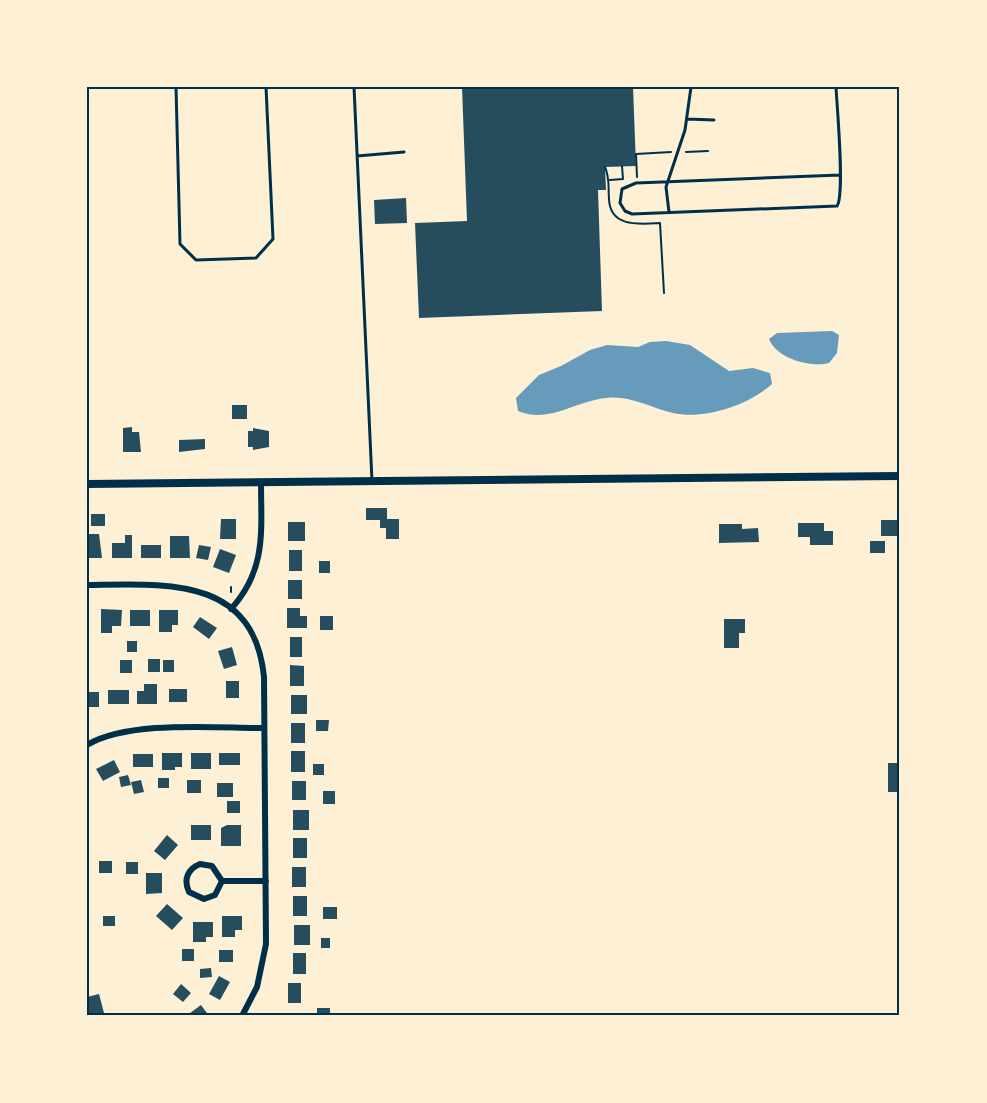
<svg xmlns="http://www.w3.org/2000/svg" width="987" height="1103" viewBox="0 0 987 1103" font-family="Ubuntu,sans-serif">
<rect width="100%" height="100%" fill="#fdf0d5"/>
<path fill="#669bbc" d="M832 331 839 335 837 353 829 363C810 368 776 358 769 339L777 333Z
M666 341 690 345 729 371 753 368 770 373 772 384C749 405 704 420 673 413 651 408 630 395 606 398 575 401 549 424 518 411L516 398 539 375 561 366 590 350 607 345 638 347 650 342Z"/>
<path fill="#264d5e" d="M462 87H633L636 166 605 167 606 190H598L602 311 419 318 415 223 467 221Z
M406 198 407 223 375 224 374 200Z
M232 405H247V419H232Z
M132 427V432H139L141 452H123V428Z
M253 428 269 431V447L253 450V447H248V431H253Z
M205 439V449L179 452V440Z
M366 508H387V519H399V539H386V528H380V520H366Z
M91 514H105V526H91Z
M221 519H236V539H220Z
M881 520H900V536H881Z
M288 522H305V541H288Z
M798 523H824V531H833V545H810V537H798Z
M719 524H742V529L758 528 759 542 719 543Z
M87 534H99L102 558H87Z
M125 535H132V558H112V543H125Z
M170 536H189L190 558H170Z
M870 541H885V553H870Z
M141 545H161V558H141Z
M199 545 211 547 208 560 196 558Z
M220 549 236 555 229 573 213 567Z
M289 550H302V571H289Z
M319 561H330V573H319Z
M288 580H302V599H288Z
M287 608H300V616H307V628H287Z
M101 609 122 610 121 626H112V633H101Z
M130 610H150V626H130Z
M159 610H178V625H172V632H159Z
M320 616H333V630H320Z
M200 617 217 628 209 639 193 627Z
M724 619H745V633H739V648H724Z
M290 637H302V657H290Z
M127 641H137V652H127Z
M232 647 237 665 224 669 218 651Z
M148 659H160V672H148Z
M120 660H132V673H120Z
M163 660H174V672H163Z
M290 665 304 666V686H290Z
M226 681H239V698H226Z
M144 684H157V704H137V691H144Z
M169 689H187V702H169Z
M108 690H129V704H108Z
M87 692H99V707H87Z
M291 695H307V714H291Z
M316 720H329L328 731H316Z
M291 723H305V743H291Z
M291 751H305V772H291Z
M162 753H182V767H175V770H162Z
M191 753H211V769H191Z
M219 753H240V765H219Z
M133 754H153V767H133Z
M114 760 120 772 103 781 96 769Z
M888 763H900V792H888Z
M313 764H324V775H313Z
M128 775 131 785 121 787 119 777Z
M158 778H169V788H158Z
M141 780 144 792 134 794 131 782Z
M187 780H201V793H187Z
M292 781H306V800H292Z
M217 783H233V797H217Z
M323 791H335V804H323Z
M227 801H240V813H227Z
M293 810H309V830H293Z
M191 825H211V840H191Z
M227 825H241V846H221V828Z
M167 835 178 845 165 860 154 851Z
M293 838H307V858H293Z
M99 861H112V873H99Z
M126 862H138V874H126Z
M292 867H306V887H292Z
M146 873H162V893L146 894Z
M293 896H307V916H293Z
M167 904 183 918 172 930 156 916Z
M323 907H337V919H323Z
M103 916H115V926H103Z
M222 916H242V930H235V937H222Z
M193 922H213V937H206V942H193Z
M294 925H310V945H294Z
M321 938H330V948H321Z
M182 949H194V961H182Z
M219 950H233V962H219Z
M293 953H306V974H293Z
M211 968 212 977 200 978V969Z
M219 976 230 982 220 1000 209 994Z
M288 983H301V1003H288Z
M181 984 191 993 183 1002 173 994Z
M99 994 104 1013 88 1016 87 997Z
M201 1005 209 1016H186Z
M317 1008H330V1016H317Z"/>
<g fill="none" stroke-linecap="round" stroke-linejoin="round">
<path stroke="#003049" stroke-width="2" d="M686 152 708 151
M605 167C610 179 608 186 609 199 610 228 640 224 660 223L664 293
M637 177 636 154 671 152
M610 180 623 179 622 166
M231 587V592"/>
<path stroke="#003049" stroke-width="3" d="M176 87 180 244 196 260 256 258 273 239 266 87
M354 87 372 481
M836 87C837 107 845 195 837 206L632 214 625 211 620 203 622 189 636 183 840 175
M687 119 714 120
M357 156 404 152
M669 212 666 187 685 130 691 87"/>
<path stroke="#003049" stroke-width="6" d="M87 585C164 584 254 575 264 677L266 944 257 987 242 1016
M231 609C267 569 261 531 261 482
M87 745C129 720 215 728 264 728
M222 881 215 895 204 899 189 892C183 879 188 869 200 864L212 866 222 881H266"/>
<path stroke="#003049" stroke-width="8" d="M87 484 900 476"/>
</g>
<rect width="987" height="1103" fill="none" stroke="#fdf0d5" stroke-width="177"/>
<rect x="88" y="88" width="810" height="926" fill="none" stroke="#003049" stroke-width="2"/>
</svg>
